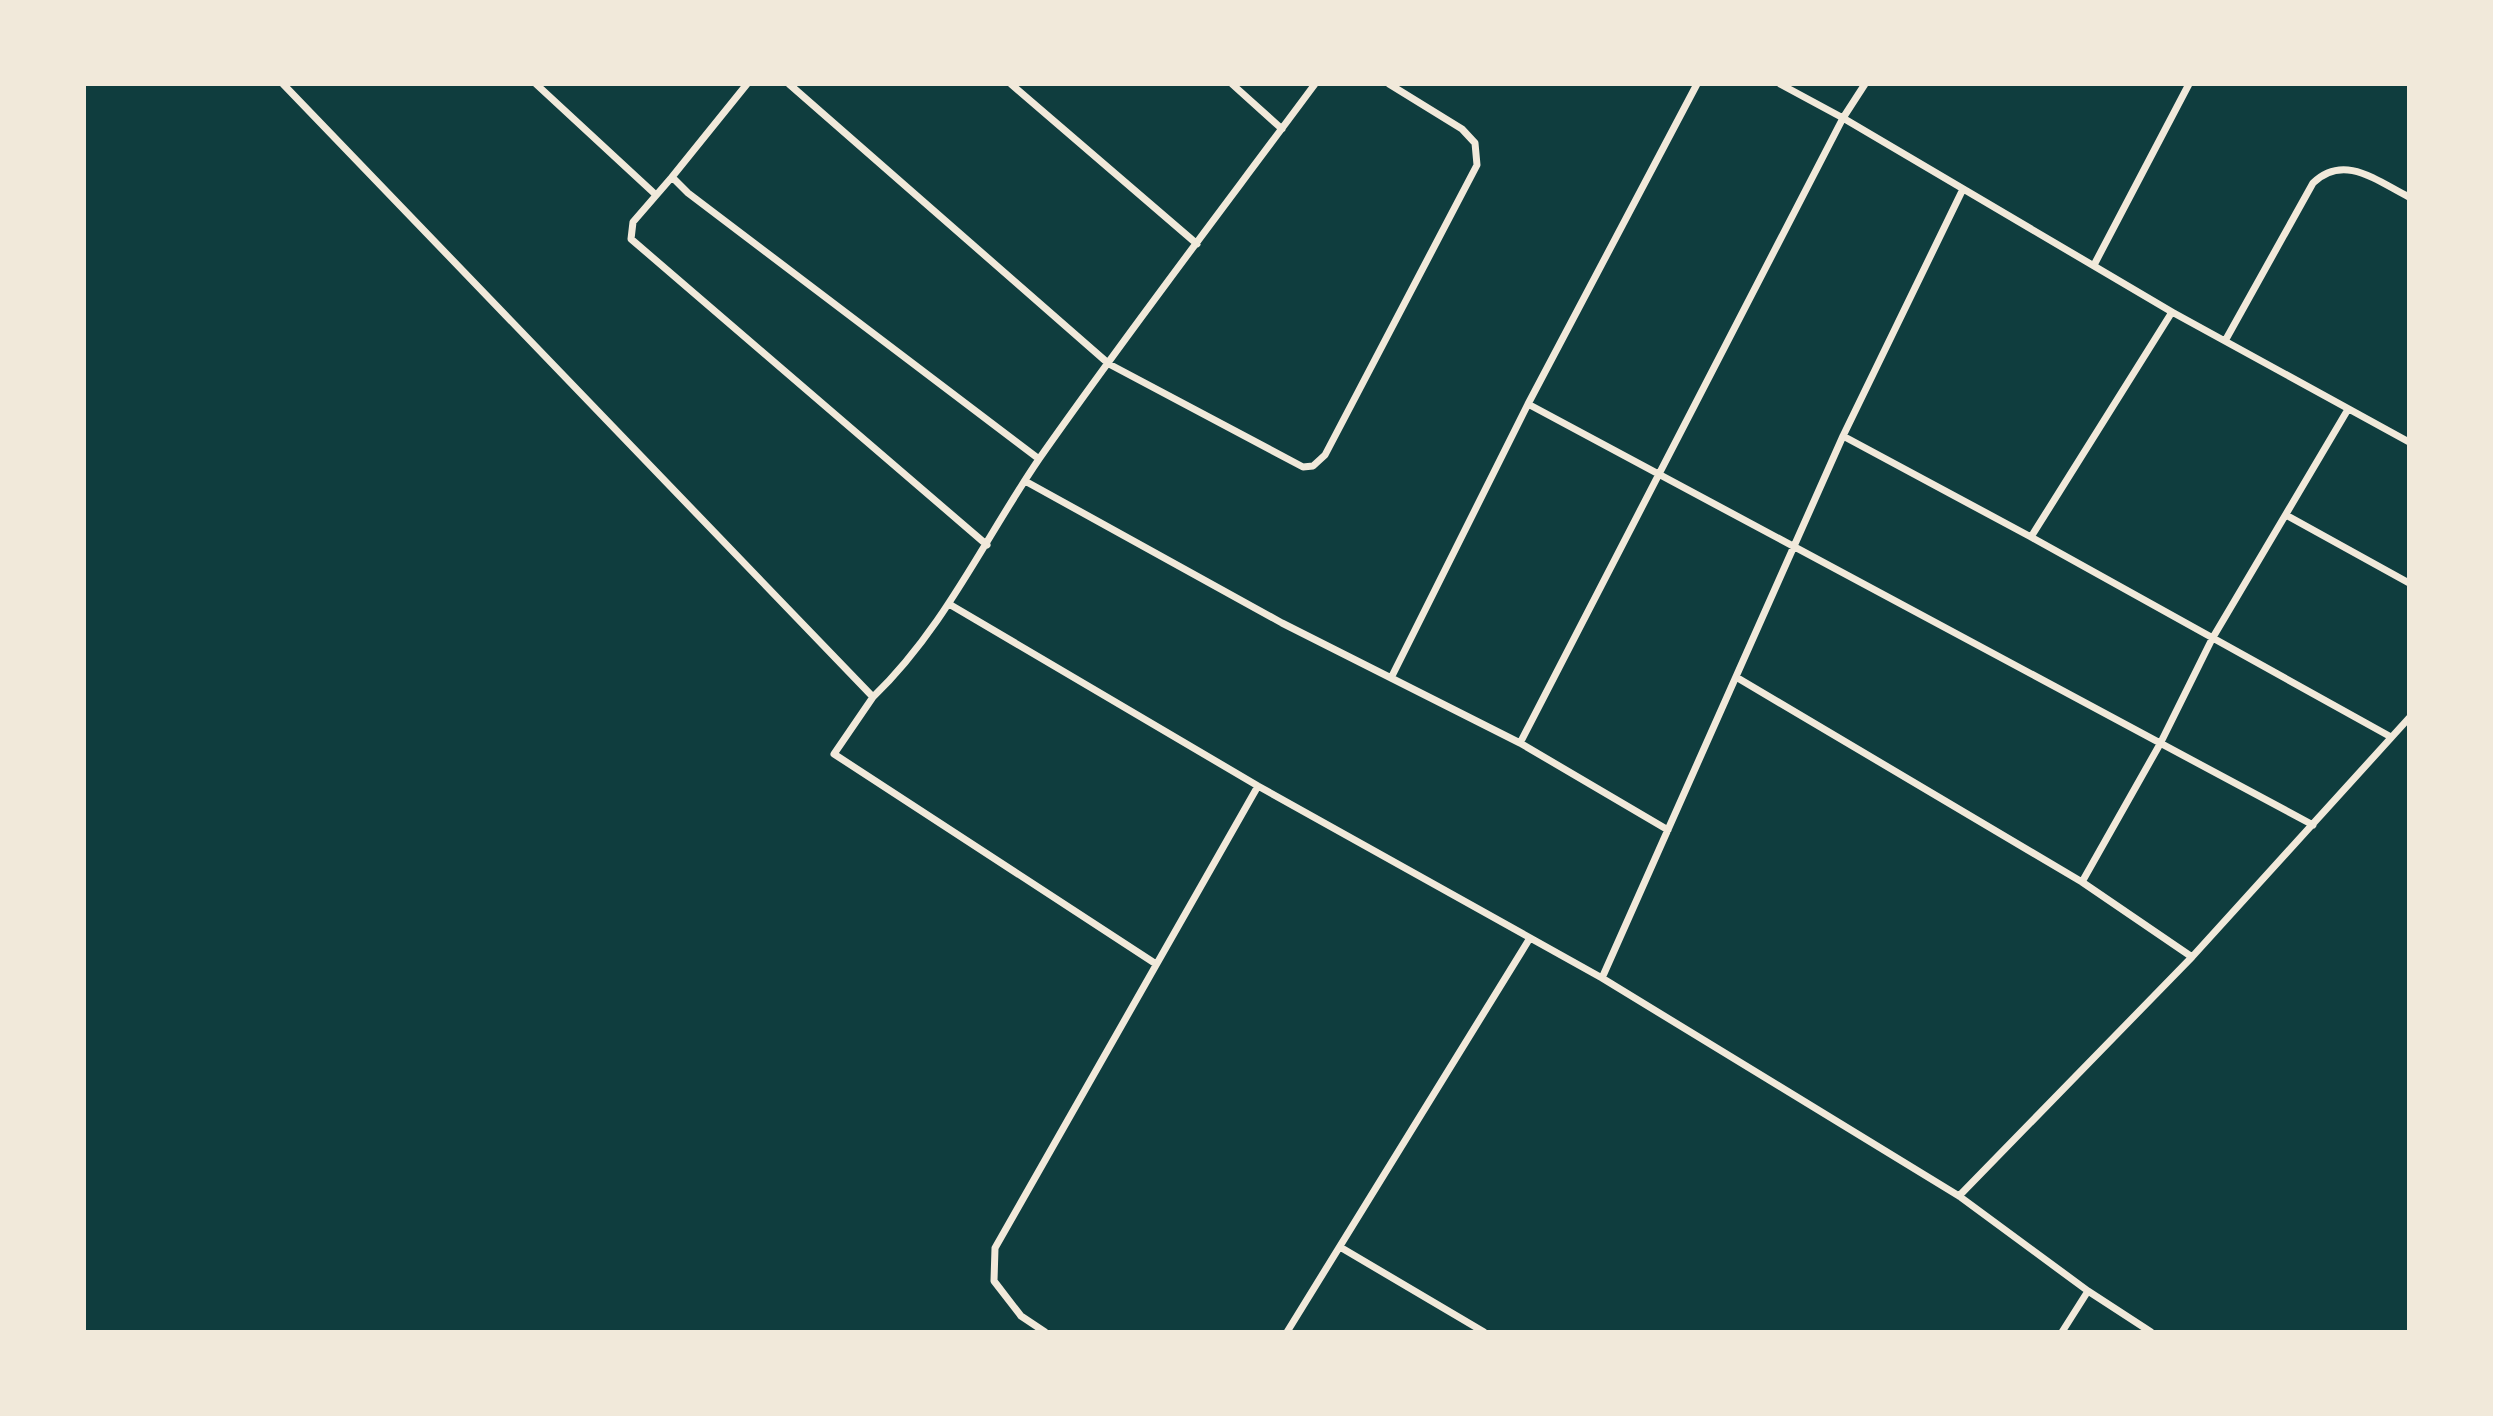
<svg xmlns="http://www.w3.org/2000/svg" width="2493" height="1416" viewBox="0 0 2493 1416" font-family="'Archivo Narrow',sans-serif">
<rect width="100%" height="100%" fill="#0f3d3e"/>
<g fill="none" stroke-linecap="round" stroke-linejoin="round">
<path stroke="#f1e9da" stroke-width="7" d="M283 84 873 697C944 629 985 538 1039 459 1128 332 1223 208 1315 84
M536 84 656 195
M747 84 672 177 688 193 1039 459
M789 84 1109 364 1303 467 1313 466 1325 455 1477 165 1475 143 1462 129 1389 84
M1011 84 1197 244
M1232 84 1282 129
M1865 84 1843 118 2172 312 2409 442
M672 177 633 222 631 239 987 545
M1963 189 1843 436 1602 978 1959 1196 2088 1291 2151 1332
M2094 265 2189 84
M2225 341 2313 183C2344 153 2377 181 2409 197
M1528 404 2313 825
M1843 436 2031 537 2391 737
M1025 481 1282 623 1520 743 1668 830
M2286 515 2409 583
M2031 537 2172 312
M949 604 1258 786 1602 978
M1736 677 2082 882 2192 957
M1391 678 1528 404 1697 84
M873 697 834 754 1156 964
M1520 743 1843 118 1780 84
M2082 882 2160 744 2212 639 2347 411
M1959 1196 2192 957 2409 718
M1340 1247 1484 1332
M1045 1332 1021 1316 994 1281 995 1248 1258 786
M1287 1332 1530 938
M2062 1332 2088 1291"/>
</g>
<rect width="2493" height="1416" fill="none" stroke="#f1e9da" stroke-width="172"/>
</svg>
